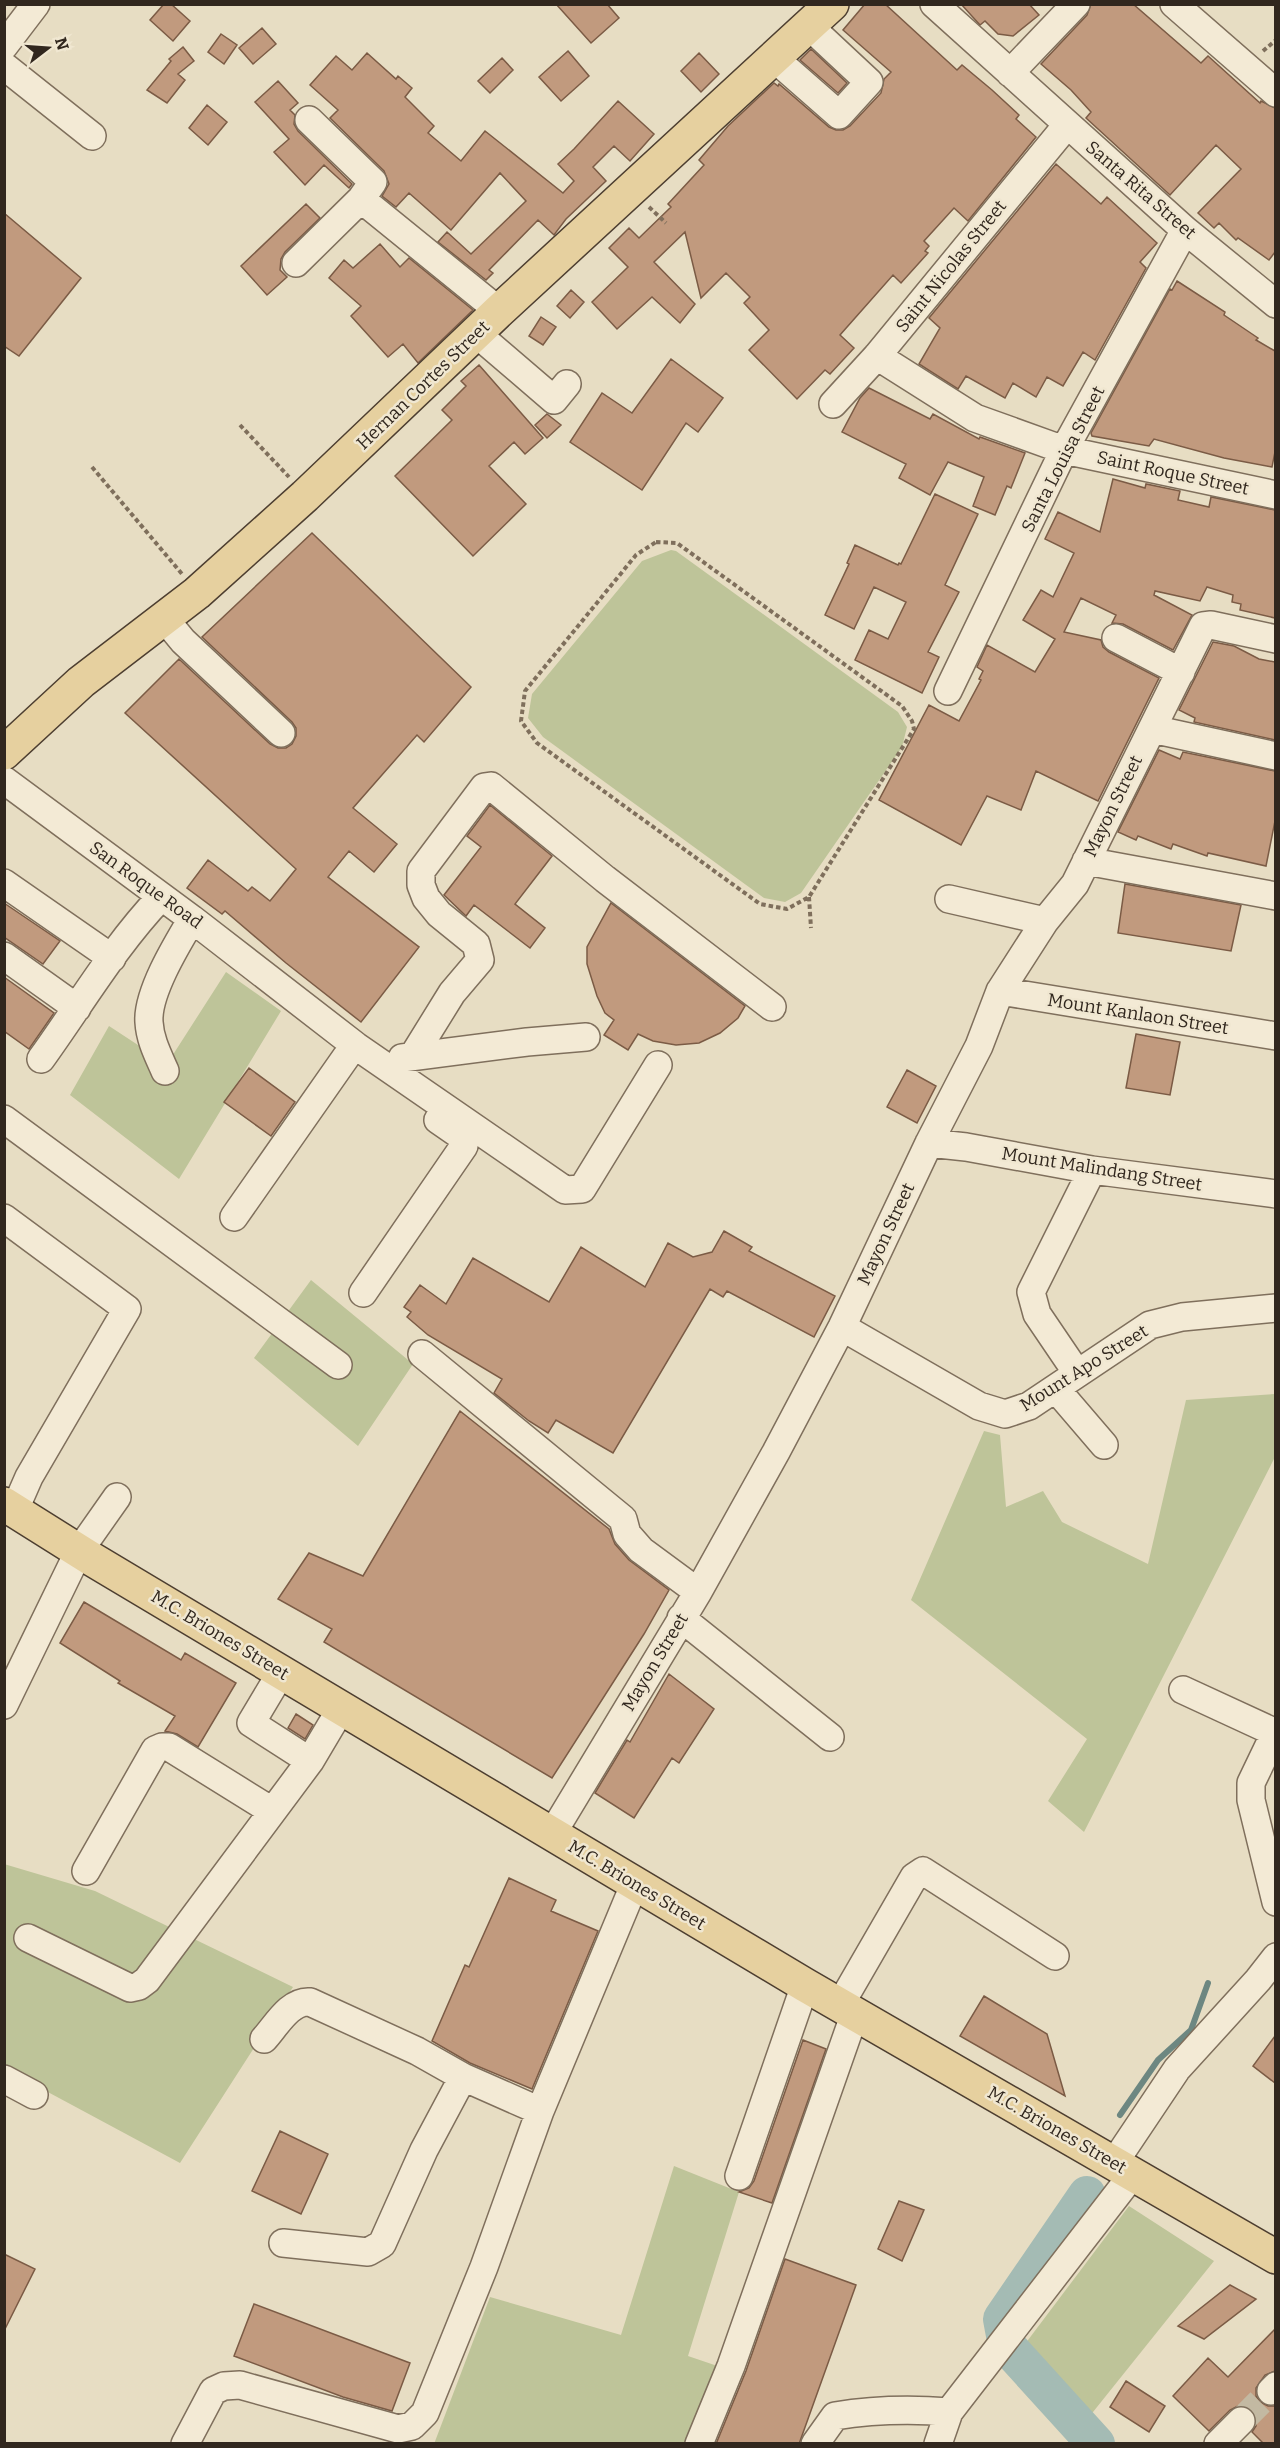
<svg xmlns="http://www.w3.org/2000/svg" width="1280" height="2448" viewBox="0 0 1280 2448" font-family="Bitter,serif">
<rect width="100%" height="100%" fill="#e7ddc3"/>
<path fill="#bec499" d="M671 550 676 551 898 712 907 727 902 747 801 893 785 902 764 898 543 737 528 718 532 694 642 561Z
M226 972 281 1011 179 1179 70 1095 109 1026 167 1064Z
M311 1280 413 1364 358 1446 254 1358Z
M1275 1394V1457L1084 1832 1048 1801 1087 1739 911 1600 984 1431 1000 1435 1006 1507 1043 1491 1062 1522 1148 1564 1186 1400Z
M4 1864 95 1891 293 1987 180 2163 5 2069Z
M674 2166 739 2192 688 2356 738 2373 713 2443 434 2444 490 2297 621 2335Z
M1129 2206 1214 2261 1085 2422 1022 2348Z"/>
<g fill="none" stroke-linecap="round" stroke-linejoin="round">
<path stroke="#6d8781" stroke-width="6" d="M1120 2115 1158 2060 1191 2030 1208 1983"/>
<path stroke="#a4bbb4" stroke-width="38" d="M1087 2195 1002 2319 1007 2346 1096 2444"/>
</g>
<path fill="#c19a7e" stroke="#7b5b45" stroke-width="1.5" d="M164 4H171L190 21 173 41 150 20Z
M556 4H607L619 18 591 43Z
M865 4H885L957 70 962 65 992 90 1019 115 1016 119 1036 137 968 221 954 208 924 241 929 246 925 251 928 253 901 283 893 275 840 335 854 348 830 374 825 370 797 399 749 350 769 330 744 303 750 297 726 273 701 298 685 232 654 262 695 304 680 323 652 297 617 329 592 302 628 267 609 248 629 228 639 238 671 207 668 204 704 165 699 160 728 126 774 83 778 86 779 84 829 127 836 130H843L850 126 881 93 884 79 891 72 843 30Z
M961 4H1029L1039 15 1013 36 998 34 985 21 980 25Z
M1091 4H1133L1201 63 1208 56 1260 103 1261 101 1275 108V252L1269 260 1238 238 1236 240 1219 223 1214 228 1198 213 1241 169 1216 145 1170 195 1086 118 1091 112 1071 90 1041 64 1087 15Z
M262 28 276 44 253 64 239 48Z
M221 34 237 45 224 64 208 52Z
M183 47 194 61 178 74 185 80 167 103 147 90 171 61 169 59Z
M811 49 847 83 838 93 800 60Z
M568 51 589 76 561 101 539 77Z
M367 53 396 79 398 76 412 88 405 97 434 126 428 133 461 161 485 131 563 193 574 181 558 164 574 149 618 101 654 134 630 161 614 146 593 167 606 181 566 219 554 235 538 220 489 270 493 273 486 280 438 242 447 232 471 254 526 201 500 173 451 230 409 193 396 207 382 196 389 184 384 171 330 118 338 110 310 85 336 56 352 70Z
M699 53 719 74 701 92 681 71Z
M502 58 513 70 490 93 478 81Z
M278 81 298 103 290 110 295 115 294 124 298 131 352 184 349 188 324 165 305 185 274 152 289 139 255 102Z
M207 105 227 122 208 145 189 128Z
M1056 164 1101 204 1107 197 1157 243 1140 262 1146 268 1095 360 1083 352 1063 386 1047 377 1036 397 1013 383 1005 398 966 376 958 389 919 364 940 328 929 318Z
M306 204 320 218 285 252 281 259 280 270 287 277 267 295 241 266Z
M4 213 81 278 19 356 4 346Z
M380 244 400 267 409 258 473 310 418 363 403 344 388 357 351 316 361 306 329 278 344 260 353 268Z
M1177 281 1225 312 1224 315 1258 338 1256 340 1275 351V452L1272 467 1224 458 1154 439 1149 446 1092 436 1091 433 1170 289 1172 290Z
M571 290 584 302 570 318 557 306Z
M541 317 556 327 543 345 529 336Z
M671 359 723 398 698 432 686 423 642 490 570 442 602 393 632 413Z
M479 365 543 438 525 454 514 442 489 466 526 504 473 556 395 476 452 420 442 410 466 386 461 381Z
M869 388 930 419 933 414 979 439 980 437 1025 453 1011 488 1007 486 995 515 973 506 984 477 948 462 930 495 899 478 906 464 842 432 860 398Z
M547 414 561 425 547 438 535 425Z
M1113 479 1145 488 1146 484 1180 491 1178 500 1209 507 1211 497 1275 510V618L1240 610 1241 604 1232 602 1233 595 1207 587 1200 601 1155 591 1154 595 1192 615 1173 650 1123 624 1112 623 1116 615 1081 598 1064 632 1101 640 1103 647 1109 652 1159 678 1098 801 1036 771 1021 810 987 796 961 845 879 800 929 705 959 721 981 680 979 679 983 671 977 667 987 645 1035 672 1055 639 1023 620 1041 590 1053 597 1074 553 1045 539 1058 512 1100 532Z
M935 494 978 514 945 585 959 592 928 652 939 657 922 693 855 660 869 630 888 639 906 602 874 587 854 629 825 615 849 564 847 563 855 545 898 565 899 563 901 564Z
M312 533 471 687 424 742 417 735 353 808 397 844 392 850 374 872 349 851 328 877 419 947 361 1022 286 963 225 911 222 914 187 888 208 860 248 891 252 887 270 901 296 869 125 713 179 659 270 744 278 748H286L292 744 296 736V728L292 722 202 637Z
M1213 642 1234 646 1259 659 1275 662V740L1194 722 1195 718 1179 710Z
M1159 750 1180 759 1183 752 1275 771V821L1266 866 1208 853 1207 856 1173 844 1171 849 1138 836 1136 840 1118 832Z
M490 805 552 856 515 904 545 928 530 948 474 905 466 916 444 895 481 847 467 836Z
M1125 884 1241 905 1231 951 1118 933Z
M4 903 60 941 43 964 4 937Z
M611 903 745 1006 738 1018 720 1033 699 1043 676 1045 653 1041 638 1034 628 1050 604 1035 614 1020 605 1013 597 996 587 964V947Z
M4 977 54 1013 29 1049 4 1031Z
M1136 1034 1180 1042 1170 1095 1126 1088Z
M249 1068 295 1102 271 1136 224 1102Z
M907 1070 936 1086 917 1123 887 1107Z
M724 1231 752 1247 749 1251 835 1296 814 1337 727 1291 723 1297 710 1289 613 1453 556 1420 548 1433 529 1421 494 1393 502 1379 428 1335 407 1317 411 1312 404 1307 420 1285 446 1304 473 1258 549 1302 581 1247 645 1287 668 1243 693 1257 712 1252Z
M460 1411 609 1529 615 1544 629 1560 669 1590 644 1634 552 1778 324 1642 332 1629 278 1599 309 1553 363 1576Z
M84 1602 181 1660 185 1653 236 1683 198 1747 177 1734 165 1731 175 1716 118 1683 120 1681 60 1643Z
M669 1674 714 1709 679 1763 672 1758 634 1818 595 1793 627 1740 630 1742Z
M296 1714 313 1725 305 1739 288 1728Z
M509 1878 556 1900 551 1911 598 1931 532 2089 470 2063 432 2041 465 1965 469 1967Z
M984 1996 1047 2034 1065 2096 960 2036Z
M1275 2036V2083L1253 2066Z
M803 2040 826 2049 772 2203 739 2192 749 2188 754 2181Z
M280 2131 328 2154 301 2214 252 2191Z
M899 2201 924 2210 902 2261 878 2249Z
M4 2254 35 2269 4 2331Z
M785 2259 856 2285 799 2444H716L746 2371Z
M1230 2285 1256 2299 1204 2339 1178 2326Z
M254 2304 410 2363 392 2411 343 2397 234 2356Z
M1275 2329V2371L1265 2375 1256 2388V2396L1260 2402 1268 2406H1275V2444H1264L1252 2432 1256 2426V2418L1252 2410 1246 2406H1238L1230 2410 1209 2431 1173 2396 1208 2358 1228 2377Z
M1126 2381 1165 2406 1149 2432 1110 2407Z"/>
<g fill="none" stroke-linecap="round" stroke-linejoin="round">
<path stroke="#c3b9a2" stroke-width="27" stroke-dasharray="27 14" stroke-linecap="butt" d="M1241 2421 1271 2391"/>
<defs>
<path id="minor" d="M934 4 1185 230 1276 304
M1174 4 1276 93
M4 46 36 4
M774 58 839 115 869 82 809 26
M4 66 92 136
M1010 73 1076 4
M309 120 373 182 361 199
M296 263 361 199 499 311
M477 334 554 400 567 384
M877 356 975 418 1064 450 1276 495
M833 404 877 356 1067 125
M164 618 183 641 281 733
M1116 638 1181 672
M948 691 1064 450 1185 230
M1152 729 1276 756
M4 780 192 919 356 1046 565 1190 582 1189 658 1065
M1086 861 1276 896
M4 883 112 958
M949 899 1045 921
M4 956 77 1008
M1000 991 1276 1036
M413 1056 452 993 480 960 476 944 439 914 426 898 421 885V871L484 787 491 786 605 879 772 1007
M402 1058 527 1042 586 1037
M41 1059C80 1005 115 945 161 897
M165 1071C158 1055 150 1040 149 1022 147 993 177 944 192 919
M4 1119 338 1365
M929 1143 966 1147 1092 1170 1276 1194
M234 1217 346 1057
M4 1218 127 1309 29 1477 15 1509
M363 1293 464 1146V1138L438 1120
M842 1327 979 1406 1005 1414 1029 1406 1150 1325 1182 1317 1276 1308
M422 1354 623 1519 627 1534 641 1550 698 1592
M1077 1373 1037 1314 1031 1292 1092 1170
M1056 1389 1104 1445
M681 1618 830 1737
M282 1671 251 1723 310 1761
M1183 1690 1276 1733
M4 1705 79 1551 117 1497
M1275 1733 1251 1783V1800L1276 1902
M552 1834 698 1592 776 1452 842 1327 929 1143 979 1046 1000 991 1045 921 1075 884 1203 626 1211 625 1276 639
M86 1871 155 1750 162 1747H169L272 1811
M28 1938 130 1988 139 1986 147 1980 310 1761 342 1707
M840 2005 914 1877 923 1871 1055 1956
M264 2039C276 2026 290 2000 310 2002L417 2051 463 2077
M4 2079 34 2095
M1114 2163 1177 2069 1258 1980 1276 1957
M739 2176 805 1985
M283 2243 368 2252 382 2244 424 2150 463 2077 540 2111
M1271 2391 1276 2386
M185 2444 213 2391 224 2386 240 2385 398 2429 412 2426 425 2413 484 2267 540 2111 635 1883
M699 2444 731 2366 855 2013
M815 2444 835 2416C872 2410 911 2409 949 2412
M938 2444 949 2412 1133 2174
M1218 2444 1241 2421"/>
<path id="major" d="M4 753 81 682 197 593 305 496 499 311 832 4
M4 1504 90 1558 805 1985 1276 2257"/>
</defs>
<use href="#minor" stroke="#7f6f5c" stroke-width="30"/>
<use href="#major" stroke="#4d3e30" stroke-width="36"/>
<path stroke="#7f6f5c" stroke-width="4" stroke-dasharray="4.5 3" stroke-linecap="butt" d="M1263 51 1276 40
M649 207 666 223
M240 425 289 477
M92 467 182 574
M656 542 677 543 902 706 912 721 914 729 809 897 787 909 760 904 537 743 521 721 525 691 636 555Z
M809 897 811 928"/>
<use href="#minor" stroke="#f3ead5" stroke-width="27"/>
<use href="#major" stroke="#e6d09f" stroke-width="33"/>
</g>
<g text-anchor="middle" stroke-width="5" stroke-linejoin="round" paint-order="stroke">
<g font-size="18" fill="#31271e" stroke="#f0e7d1">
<text transform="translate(1141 190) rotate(41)" y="6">Santa Rita Street</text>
<text transform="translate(951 266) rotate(-51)" y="6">Saint Nicolas Street</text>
<text transform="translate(423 385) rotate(-44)" y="6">Hernan Cortes Street</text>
<text transform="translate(1063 459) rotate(-63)" y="6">Santa Louisa Street</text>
<text transform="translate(1173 473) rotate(12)" y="6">Saint Roque Street</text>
<text transform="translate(1113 806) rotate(-64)" y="6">Mayon Street</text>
<text transform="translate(146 885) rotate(36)" y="6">San Roque Road</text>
<text transform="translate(1138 1014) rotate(9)" y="6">Mount Kanlaon Street</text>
<text transform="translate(1102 1169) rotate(9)" y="6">Mount Malindang Street</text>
<text transform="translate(886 1234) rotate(-65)" y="6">Mayon Street</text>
<text transform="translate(1084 1368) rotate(-32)" y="6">Mount Apo Street</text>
<text transform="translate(220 1635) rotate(31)" y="6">M.C. Briones Street</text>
<text transform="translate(655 1662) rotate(-59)" y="6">Mayon Street</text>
<text transform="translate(637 1885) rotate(31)" y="6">M.C. Briones Street</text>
<text transform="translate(1057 2130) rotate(30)" y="6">M.C. Briones Street</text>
</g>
</g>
<rect width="1280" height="2448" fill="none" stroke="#31271e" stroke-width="12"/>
<g transform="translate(48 48) rotate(73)" stroke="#f0e7d1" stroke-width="4.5" paint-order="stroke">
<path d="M0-4.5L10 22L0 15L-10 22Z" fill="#31271e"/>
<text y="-9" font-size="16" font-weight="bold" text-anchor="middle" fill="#31271e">N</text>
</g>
</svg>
